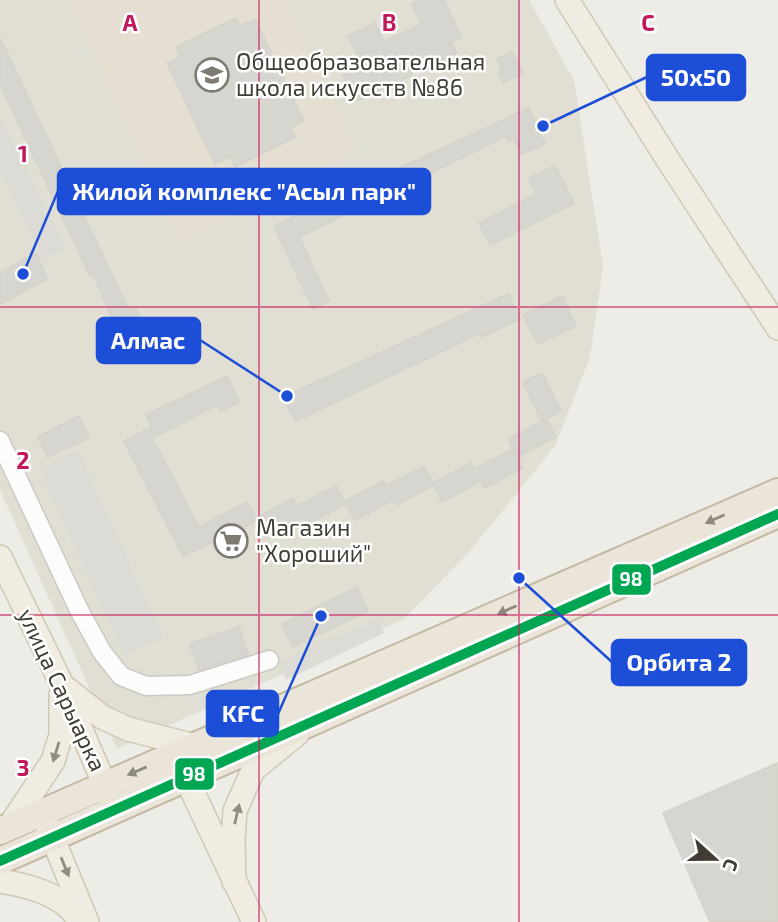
<svg xmlns="http://www.w3.org/2000/svg" width="778" height="922" viewBox="0 0 778 922" font-family="'Exo 2',sans-serif">
<rect width="100%" height="100%" fill="#eeece6"/>
<path fill="#e1ded4" d="M0 0H529L574 80 603 266 590 357 555 446 469 552 404 619 117 749 0 490Z"/>
<path fill="#e5dfd2" d="M68 0H284L357 150 181 242Z"/>
<path fill="#dddbd6" d="M0 115 66 248 43 259 0 172Z
M78 450 163 638 124 656 39 468Z
M377 619 384 633 286 680 279 662Z"/>
<path fill="#d7d5cf" stroke="#d6d3cc" stroke-width="2" d="M420 0H444L461 37 451 42 457 53 429 66 425 56 407 64 412 75 355 102 343 76 363 66 348 36 375 23 384 42 421 24 412 4Z
M236 18 240 26 255 19 304 121 290 128 295 137 235 167 230 156 215 164 167 63 180 57 176 47Z
M0 38 129 311 136 308 142 324 119 334 93 274 90 276 0 84Z
M512 52 523 73 503 83 498 72 502 69 497 59Z
M529 108 545 144 521 154 514 139 508 142 506 136 299 237 329 301 313 309 274 226Z
M555 166 574 203 490 245 479 223 537 194 529 178Z
M36 253 47 279 0 304V273Z
M508 294 520 319 482 337 480 333 296 421 282 398Z
M562 296 576 326 538 344 523 315Z
M542 373 561 411 542 421 523 382Z
M227 376 240 402 220 411 217 405 152 438 199 527 247 502 257 521 183 556 124 441 152 427 146 415Z
M79 416 89 438 47 457 38 437Z
M546 419 556 437 517 457 508 439Z
M513 449 523 468 484 488 481 481 442 502 433 483 434 485 396 505 393 500 355 520 345 501 384 481 386 486 424 466 433 483 471 463 475 469Z
M336 486 346 504 307 524 303 517 265 537 256 518 293 498 297 506Z
M357 587 368 611 293 647 282 624Z
M239 627 248 654 199 670 190 644Z
M778 763V922H710L663 813Z"/>
<g fill="none" stroke-linecap="round" stroke-linejoin="round">
<defs>
<path id="minor" d="M0 441 79 610 102 652 121 676 146 686 190 685 269 660"/>
<path id="major" d="M567 0 670 163 778 328
M0 557 62 685 112 802
M63 686 102 717 128 729 195 746
M179 763 254 922
M46 822 87 922
M9 827 53 761 61 735V695
M0 881C27 885 66 895 80 922
M234 882 233 840 235 811 253 770 297 734"/>
<path id="highway" d="M0 831 778 492
M0 861 778 514"/>
</defs>
<use href="#minor" stroke="#cccac4" stroke-width="21"/>
<use href="#major" stroke="#cfc8b4" stroke-width="26"/>
<use href="#highway" stroke="#c4b9a3" stroke-width="30"/>
<use href="#minor" stroke="#fcfcfb" stroke-width="18"/>
<use href="#major" stroke="#f0ece2" stroke-width="23"/>
<use href="#highway" stroke="#eae5d8" stroke-width="26"/>
<defs>
<path id="bus-1" d="M0 861 778 514"/>
</defs>
<use href="#bus-1" stroke="#fff" stroke-width="16"/>
<use href="#bus-1" stroke="#00a651" stroke-width="10"/>
</g>
<defs><path id="oneway-solid" d="M-6-.8H1V-3.2L6.5 0L1 3.2V.8H-6Z" transform="scale(1.75)"/></defs>
<g fill="#8e897e">
<use href="#oneway-solid" transform="translate(715 519) rotate(156)"/>
<use href="#oneway-solid" transform="translate(507 610) rotate(156)"/>
<use href="#oneway-solid" transform="translate(137 771) rotate(157)"/>
</g>
<g fill="#908c82">
<use href="#oneway-solid" transform="translate(56 752) rotate(107)"/>
<use href="#oneway-solid" transform="translate(237 814) rotate(-77)"/>
<use href="#oneway-solid" transform="translate(65 867) rotate(68)"/>
</g>
<path fill="none" stroke="#c2185b" stroke-width="2" stroke-opacity="0.55" d="M259 0V922M519 0V922M0 307H778M0 615H778"/>
<defs>
<symbol id="school-ring" viewBox="-11 -11 22 22"><circle r="9.5" fill="#fff" stroke="#7e7a72" stroke-width="1.5"/><path d="M0-5L7-2L0 1L-7-2ZM-4 1L0 2.5L4 1V4Q0 6-4 4Z" fill="#7e7a72"/></symbol>
<symbol id="supermarket-ring" viewBox="-11 -11 22 22"><circle r="9.5" fill="#fff" stroke="#7e7a72" stroke-width="1.5"/><path d="M-6-5.5h2.5l.6 2H6L4.5 2H-2.5L-4.4-4H-6ZM-1.5 3.2a1.3 1.3 0 1 0 .1 0ZM3 3.2a1.3 1.3 0 1 0 .1 0Z" fill="#7e7a72"/></symbol>
</defs>
<g fill-rule="evenodd">
<use href="#school-ring" x="193" y="56" width="38" height="38"/>
<use href="#supermarket-ring" x="212" y="522" width="38" height="38"/>
</g>
<g text-anchor="middle" stroke-width="5" stroke-linejoin="round" paint-order="stroke">
<g font-size="23" fill="#423d34" stroke="#fff" text-anchor="start">
<text x="236" y="70">Общеобразовательная<tspan x="236" dy="26">школа искусств №86</tspan></text>
<text x="256" y="536">Магазин<tspan x="256" dy="26">"Хороший"</tspan></text>
</g>
<g font-size="23" fill="#423d34" stroke="#fff">
<text transform="translate(62 690) rotate(65)" y="8">улица Сарыарка</text>
</g>
</g>
<g font-size="23" text-anchor="middle" font-weight="bold" fill="#c2185b" stroke="#fff" stroke-width="5" stroke-linejoin="round" paint-order="stroke">
<text x="130" y="31">A</text>
<text x="389" y="31">B</text>
<text x="648" y="31">C</text>
<text x="23" y="162">1</text>
<text x="23" y="469">2</text>
<text x="23" y="776">3</text>
</g>
<path fill="none" stroke="#1d4ed8" stroke-width="2.5" d="M543 126L647 77M23 274L58 191M287 396L200 340M519 578L612 662M321 616L278 714"/>
<g fill="#1d4ed8" stroke="#fff" stroke-width="2.5">
<circle cx="543" cy="126" r="7"/>
<circle cx="23" cy="274" r="7"/>
<circle cx="287" cy="396" r="7"/>
<circle cx="519" cy="578" r="7"/>
<circle cx="321" cy="616" r="7"/>
</g>
<g fill="#1d4ed8" stroke="#1d4ed8" stroke-width="2.5">
<rect x="647" y="55" width="98" height="45" rx="7"/>
<rect x="58" y="169" width="372" height="45" rx="7"/>
<rect x="97" y="318" width="103" height="45" rx="7"/>
<rect x="612" y="640" width="134" height="45" rx="7"/>
<rect x="207" y="691" width="71" height="45" rx="7"/>
</g>
<g font-size="24" text-anchor="middle" font-weight="bold" fill="#fff">
<text x="696" y="86">50х50</text>
<text x="244" y="200">Жилой комплекс "Асыл парк"</text>
<text x="148" y="349">Алмас</text>
<text x="679" y="671">Орбита 2</text>
<text x="243" y="722">KFC</text>
</g>
<g stroke="#fff" stroke-width="2.5">
<rect x="611" y="563" width="41" height="33" rx="7" fill="#00a651"/>
<rect x="174" y="757" width="41" height="34" rx="7" fill="#00a651"/>
</g>
<g font-size="19" text-anchor="middle" font-weight="bold" fill="#fff">
<text x="631" y="586">98</text>
<text x="194" y="781">98</text>
</g>
<g transform="translate(715 859) rotate(111)" stroke="#ffffff" stroke-width="5" paint-order="stroke">
<path d="M0-5L12 26L0 18L-12 26Z" fill="#423d34"/>
<text y="-10" font-size="19" font-weight="bold" text-anchor="middle" fill="#423d34">С</text>
</g>
</svg>
